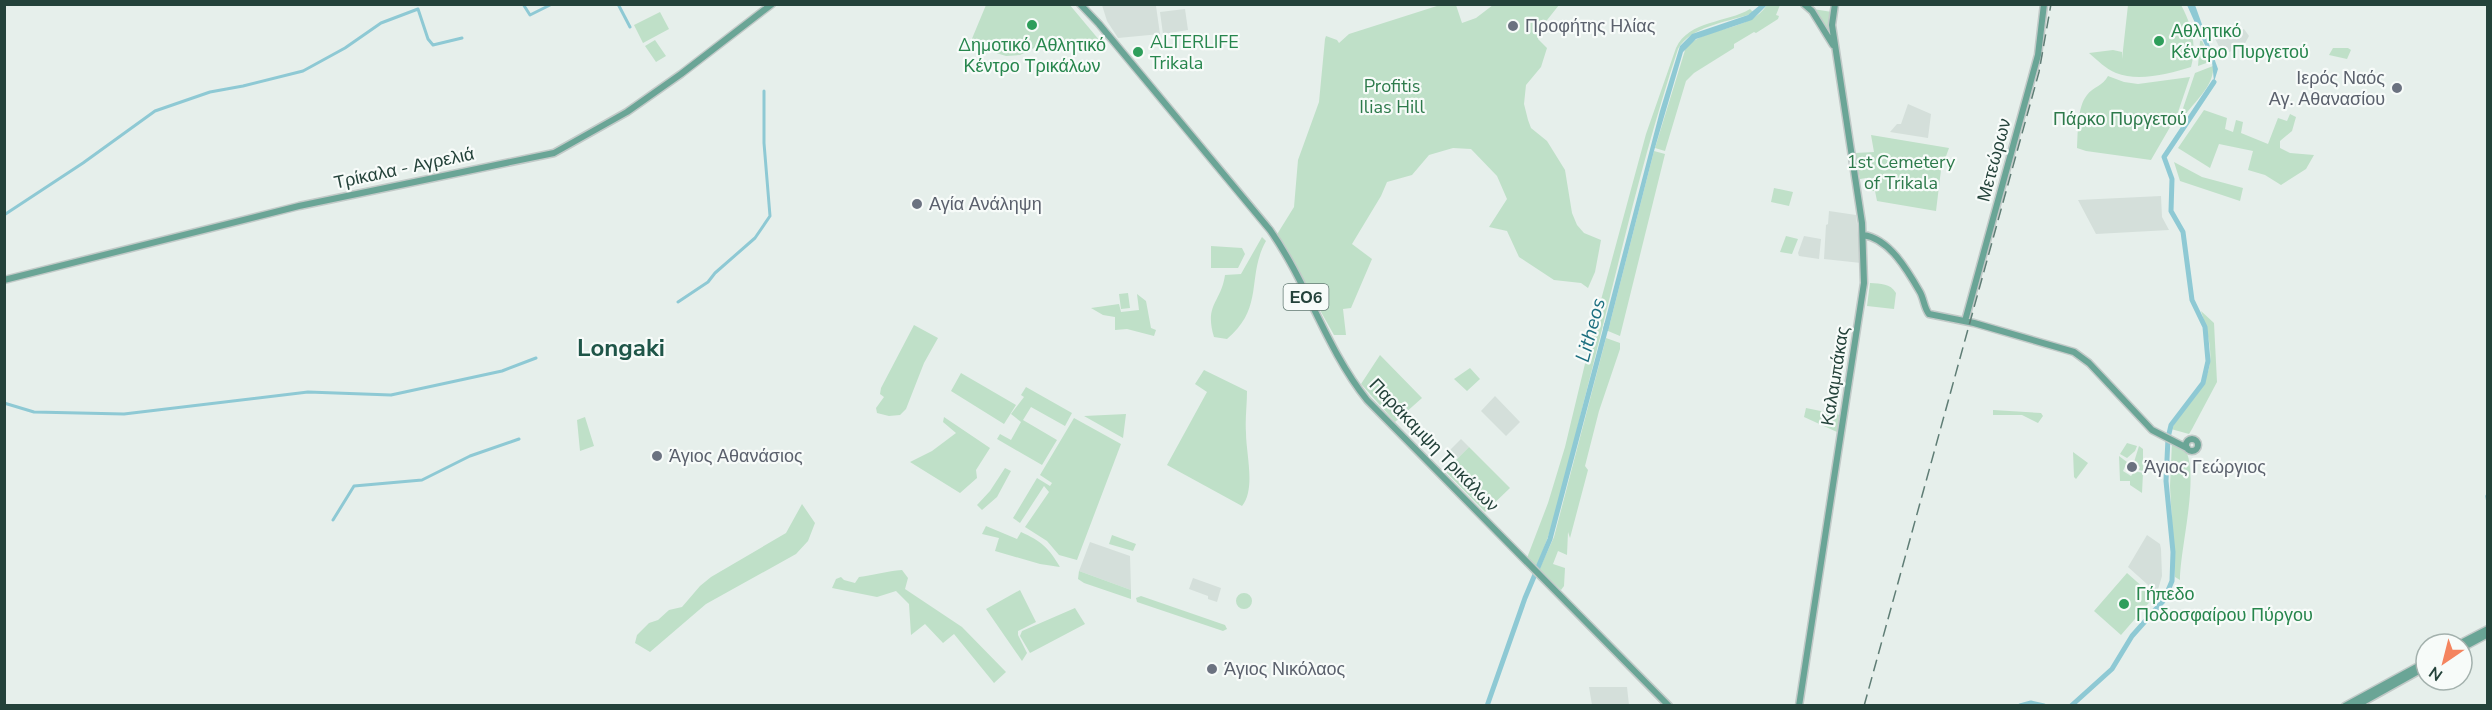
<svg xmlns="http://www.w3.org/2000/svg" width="2492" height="710" viewBox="0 0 2492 710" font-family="'Nunito Sans',sans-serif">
<rect width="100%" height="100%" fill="#e6efeb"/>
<path fill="#d4dfda" d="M1102 5V4L1168 5 1156 6 1160 34 1118 38 1107 21Z
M1185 9 1188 30 1163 34 1160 12Z
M2224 25 2231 35 2244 29 2249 36 2244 45 2223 55 2212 32Z
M1908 104 1931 114 1928 138 1890 132 1897 124H1901Z
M2161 196 2162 217 2169 230 2096 234 2078 200Z
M1829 211 1856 215 1861 263 1824 259 1826 225 1828 224Z
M1804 236 1821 239 1819 259 1799 256 1798 253Z
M1495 396 1520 422 1506 436 1481 411Z
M1461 439 1469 447 1458 458 1450 450Z
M2147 535 2160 544 2161 549 2162 576 2157 593 2128 567Z
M1090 542 1130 556 1131 590 1079 571Z
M1193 578 1221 588 1217 602 1208 599V596L1189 589Z
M1589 687H1627L1629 705H1592Z"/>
<path fill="#bfe0c8" d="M1069 4 1105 47H1036L1020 55 1006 56 983 49 971 41 986 5Z
M1440 5H1456L1462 23 1476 18 1493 5H1559L1540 29 1538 39 1547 48 1541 67 1526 85 1524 104 1528 120 1531 128 1547 141 1565 170 1572 213 1577 225 1584 233 1601 240 1595 272 1588 288 1581 283 1554 280 1519 257 1507 231 1489 227 1507 199 1497 176 1471 149 1453 148 1429 155 1412 175 1387 182 1381 196 1352 244 1372 259 1351 308 1343 309 1346 335H1334L1285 248 1276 236 1294 207 1298 160 1319 102 1325 39 1326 36 1337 40 1339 43 1349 34Z
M1767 5H1780L1776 15 1779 16 1778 19 1756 33 1754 32 1734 44V48L1694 73 1686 81 1665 151 1655 148 1686 47C1709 25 1749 32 1767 5Z
M2128 5H2181C2192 25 2197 45 2191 67 2169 74 2138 82 2116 73 2106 69 2097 60 2089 53L2113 50 2122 52V59Z
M1750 9 1753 12 1748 15C1726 22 1690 27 1678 49 1640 164 1614 284 1584 401 1571 452 1558 519 1536 567L1527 558 1548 503 1565 447 1595 322 1646 134 1676 48C1689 20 1727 23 1750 9Z
M1813 9 1832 12 1831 35Z
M660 12 669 29 643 43 634 25Z
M655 40 666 56 656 62 645 46Z
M2200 41H2202L2212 61 2198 66Z
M2333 48H2348L2351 50 2347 59 2329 55Z
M2213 66C2215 87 2191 104 2181 121L2179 120 2195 73Z
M2108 76 2124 82 2138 84 2190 77 2177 115 2151 160 2086 151 2077 148C2078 133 2077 107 2087 95 2093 87 2103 86 2108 76Z
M2204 110 2227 118 2225 129 2233 132 2236 120 2243 122 2241 133 2268 144 2278 118 2287 121 2290 114 2296 117 2292 131 2280 141V148L2290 153 2314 155 2306 169 2281 185 2265 175 2248 170 2253 151 2219 144 2210 168 2178 148Z
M1871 135 1949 148 1941 170 1936 211 1877 201 1875 191H1869L1866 178 1860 179 1855 153 1874 152Z
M1654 151 1665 154 1620 336 1608 331Z
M2174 162 2202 177 2243 188 2240 201 2180 181Z
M1774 188 1793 192 1789 206 1771 202Z
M1786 236 1798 239 1792 254 1780 252Z
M1262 237 1266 241C1246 277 1265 307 1227 339L1214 337C1204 304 1221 303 1225 275L1241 274Z
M1211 246 1242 248 1245 254 1238 268H1211Z
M1870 283C1881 284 1890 283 1896 293L1894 309 1867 306Z
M1128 293 1130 308 1121 309 1119 294Z
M1137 294 1146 301 1151 328 1156 330 1154 336 1127 329 1115 330V317L1103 315 1091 308 1119 304 1121 312 1139 310Z
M2201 311 2214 323 2217 382 2192 429 2189 434 2171 429C2206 378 2222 375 2201 311Z
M914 325 938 338 924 363 906 409 900 415 889 416 877 413 876 408 884 397 880 394 881 388Z
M1606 338 1620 343V349L1599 411 1585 466 1588 470 1570 538 1568 532 1567 555 1558 551 1553 564 1565 568 1564 586 1561 590 1539 570 1554 537Z
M1380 355 1422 398 1395 422 1361 384Z
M1470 368 1480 379 1467 391 1454 379Z
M1204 370 1247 391C1247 405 1245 419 1246 433 1246 454 1256 489 1242 506L1167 465 1207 392 1195 384Z
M961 373 1016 405 1004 424 951 391Z
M1026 387 1072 413 1065 426 1031 407 1023 420 1057 440 1042 465 997 439 1000 434 1011 440 1021 422 1011 414 1024 397 1021 395Z
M1806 408 1840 415 1837 432 1804 417Z
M1993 410 2041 413 2043 416 2038 423 2022 415H1993Z
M1126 414 1123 438 1084 416Z
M585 417 594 446 580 451 577 420Z
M944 417 990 448 976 470 977 478 960 493 910 462 932 451 956 433 943 422Z
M1074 418 1121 444 1077 560 1059 555 1047 541 1025 527 1049 492 1044 486 1020 523 1013 518 1037 478 1050 486 1052 483 1040 475Z
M2172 442 2185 449C2200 475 2180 548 2180 580L2175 577 2170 486Z
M2127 443 2137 446 2135 451 2127 458 2120 454Z
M2139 446 2143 449V471L2139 470 2140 467 2134 462Z
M1469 447 1510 488 1485 512 1445 471Z
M2073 452 2088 463 2076 479 2074 477Z
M2119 456 2127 462 2123 471 2131 476 2135 471 2143 473 2142 493 2130 485V481H2120Z
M1005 468 1011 471 997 497 982 510 977 505 990 491Z
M802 504 815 523 808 541 796 554 706 604 650 652 635 643 637 635 649 623 658 620 669 610 682 607 700 586 711 577 786 533Z
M986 526 1017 539 1021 532C1041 541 1049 548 1060 567L1040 564 995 551 999 538 982 534Z
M1112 535 1136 544 1133 551 1109 544Z
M902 570 908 578 905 589 962 627 1006 672 994 683 954 634 943 643 925 624 911 635 909 604 896 591 877 597 832 588 836 579 841 577 844 580 855 583 859 577C874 575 887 571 902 570Z
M1079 571 1131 590V599L1084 583 1078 579Z
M2127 573 2154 597 2121 635 2094 611Z
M1020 590 1036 622 1018 631V635L1027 653 1022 661 986 609Z
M1236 601a8 8 0 1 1 16 0a8 8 0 1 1-16 0Z
M1141 596 1225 625 1227 629 1223 631 1137 602 1136 598Z
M1075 608 1085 624 1030 653 1020 636 1022 631Z"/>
<path fill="#8ec9d4" d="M1760 5H1767L1752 20 1696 39 1683 52 1654 151 1608 331 1603 329 1660 111 1680 46 1692 34 1748 15Z
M2187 5H2195L2218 69 2214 82 2212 61Z"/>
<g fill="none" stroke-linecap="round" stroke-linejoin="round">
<path stroke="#8ec9d4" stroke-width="1.5" d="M2488 493 2486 496 2488 507"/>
<path stroke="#8ec9d4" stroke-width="3" d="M523 4 530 15 552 4
M618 4 630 27
M4 215 83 163 155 111 210 92 243 86 303 71 345 48 381 23 418 9 428 39 433 45 462 38
M678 302 708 282 715 273 755 238 770 216 764 143V91
M4 403 34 412 124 414 308 392 391 395 502 371 536 358
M333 520 354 486 422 480 470 456 519 439"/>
<path stroke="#8ec9d4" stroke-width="5" d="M1487 706 1525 598 1550 539 1607 324
M2020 706 2031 703 2044 706
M2071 706 2112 669 2132 636 2164 600 2172 581 2173 552 2166 481 2168 438 2171 425 2203 383 2208 361 2205 327 2192 300 2183 232 2171 211 2172 179 2164 157 2214 82"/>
<defs>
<path id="major" d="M1080 4 1099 24 1270 230C1308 284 1325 347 1367 400L1669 706
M1804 4 1812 11 1833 45
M1863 235C1889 238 1908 271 1920 292 1924 299 1924 308 1929 314L1974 323 2074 352 2089 363 2152 430 2187 448
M4 280 299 206 554 153 627 112 681 74 772 4
M1965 321 2038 55 2044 4
M2186 445a6 6 0 1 1 12 0a6 6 0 1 1-12 0Z
M2459 644 2488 629
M2462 648 2488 634
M1799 706 1864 283 1862 223 1832 25 1835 4
M2345 706 2426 662
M2356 706 2426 667"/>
</defs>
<use href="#major" stroke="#c2cac8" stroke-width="9"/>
<use href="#major" stroke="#6aa596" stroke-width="6"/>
<path stroke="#5f7d75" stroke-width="1.5" stroke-dasharray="12 6" stroke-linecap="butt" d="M1864 706 2039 72 2051 4"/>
</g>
<g fill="#2e9e5b" stroke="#f7fbf9" stroke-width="2">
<circle cx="1032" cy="25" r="6"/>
<circle cx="2159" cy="41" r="6"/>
<circle cx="1138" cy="52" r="6"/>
<circle cx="2124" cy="604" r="6"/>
</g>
<g fill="#6b7280" stroke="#f7fbf9" stroke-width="2">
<circle cx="1513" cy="26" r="6"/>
<circle cx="2397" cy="88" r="6"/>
<circle cx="917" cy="204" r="6"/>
<circle cx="657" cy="456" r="6"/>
<circle cx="2132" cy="467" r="6"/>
<circle cx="1212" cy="669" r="6"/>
</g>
<g text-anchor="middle" stroke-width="4.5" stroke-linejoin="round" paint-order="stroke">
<rect fill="#f7fbf9" stroke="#637a73" stroke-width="1.5" x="1283.5" y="284" width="45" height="26" rx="4.5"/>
<g font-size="16" font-weight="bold" fill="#24423a">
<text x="1306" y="303">ΕΟ6</text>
</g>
<g font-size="18" fill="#5b616d" stroke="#f7fbf9" text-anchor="start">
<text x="1525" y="32">Προφήτης Ηλίας</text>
<text x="2385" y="84" text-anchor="end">Ιερός Ναός<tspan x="2385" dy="21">Αγ. Αθανασίου</tspan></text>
<text x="929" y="210">Αγία Ανάληψη</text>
<text x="669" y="462">Άγιος Αθανάσιος</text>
<text x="2144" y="473">Άγιος Γεώργιος</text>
<text x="1224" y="675">Άγιος Νικόλαος</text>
</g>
<g font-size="18" fill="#27864d" stroke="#f7fbf9" text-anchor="start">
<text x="2171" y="37">Αθλητικό<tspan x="2171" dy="21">Κέντρο Πυργετού</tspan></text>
<text x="1150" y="48">ALTERLIFE<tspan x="1150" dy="21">Trikala</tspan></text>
<text x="1032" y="51" text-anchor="middle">Δημοτικό Αθλητικό<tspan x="1032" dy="21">Κέντρο Τρικάλων</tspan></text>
<text x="2136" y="600">Γήπεδο<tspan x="2136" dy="21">Ποδοσφαίρου Πύργου</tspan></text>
</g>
<g font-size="18" fill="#2d7a4b" stroke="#f7fbf9">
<text x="1392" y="92">Profitis<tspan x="1392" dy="21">Ilias Hill</tspan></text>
<text x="2120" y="125">Πάρκο Πυργετού</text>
<text x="1901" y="168">1st Cemetery<tspan x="1901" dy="21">of Trikala</tspan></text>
</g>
<g font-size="18" fill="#24423a" stroke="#f7fbf9">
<text transform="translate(1994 160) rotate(-75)" y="6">Μετεώρων</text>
<text transform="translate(404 168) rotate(-12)" y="6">Τρίκαλα - Αγρελιά</text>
<text transform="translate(1835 376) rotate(-81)" y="6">Καλαμπάκας</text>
<text transform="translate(1434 445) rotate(46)" y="6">Παράκαμψη Τρικάλων</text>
</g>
<g font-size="20" font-style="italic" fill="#1c6f80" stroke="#f7fbf9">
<text transform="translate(1590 330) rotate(-75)" y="7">Litheos</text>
</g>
<g font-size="24" font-weight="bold" fill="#1f5548" stroke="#f7fbf9">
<text x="621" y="356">Longaki</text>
</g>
</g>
<rect width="2492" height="710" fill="none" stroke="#24423a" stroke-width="12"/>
<g transform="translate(2444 662) rotate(215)"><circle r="28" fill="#f7fbf9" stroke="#a3b1ad" stroke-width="1.5"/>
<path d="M0-4.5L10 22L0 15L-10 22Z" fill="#f4845f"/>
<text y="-9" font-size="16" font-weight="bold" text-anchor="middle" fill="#24423a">N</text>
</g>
</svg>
